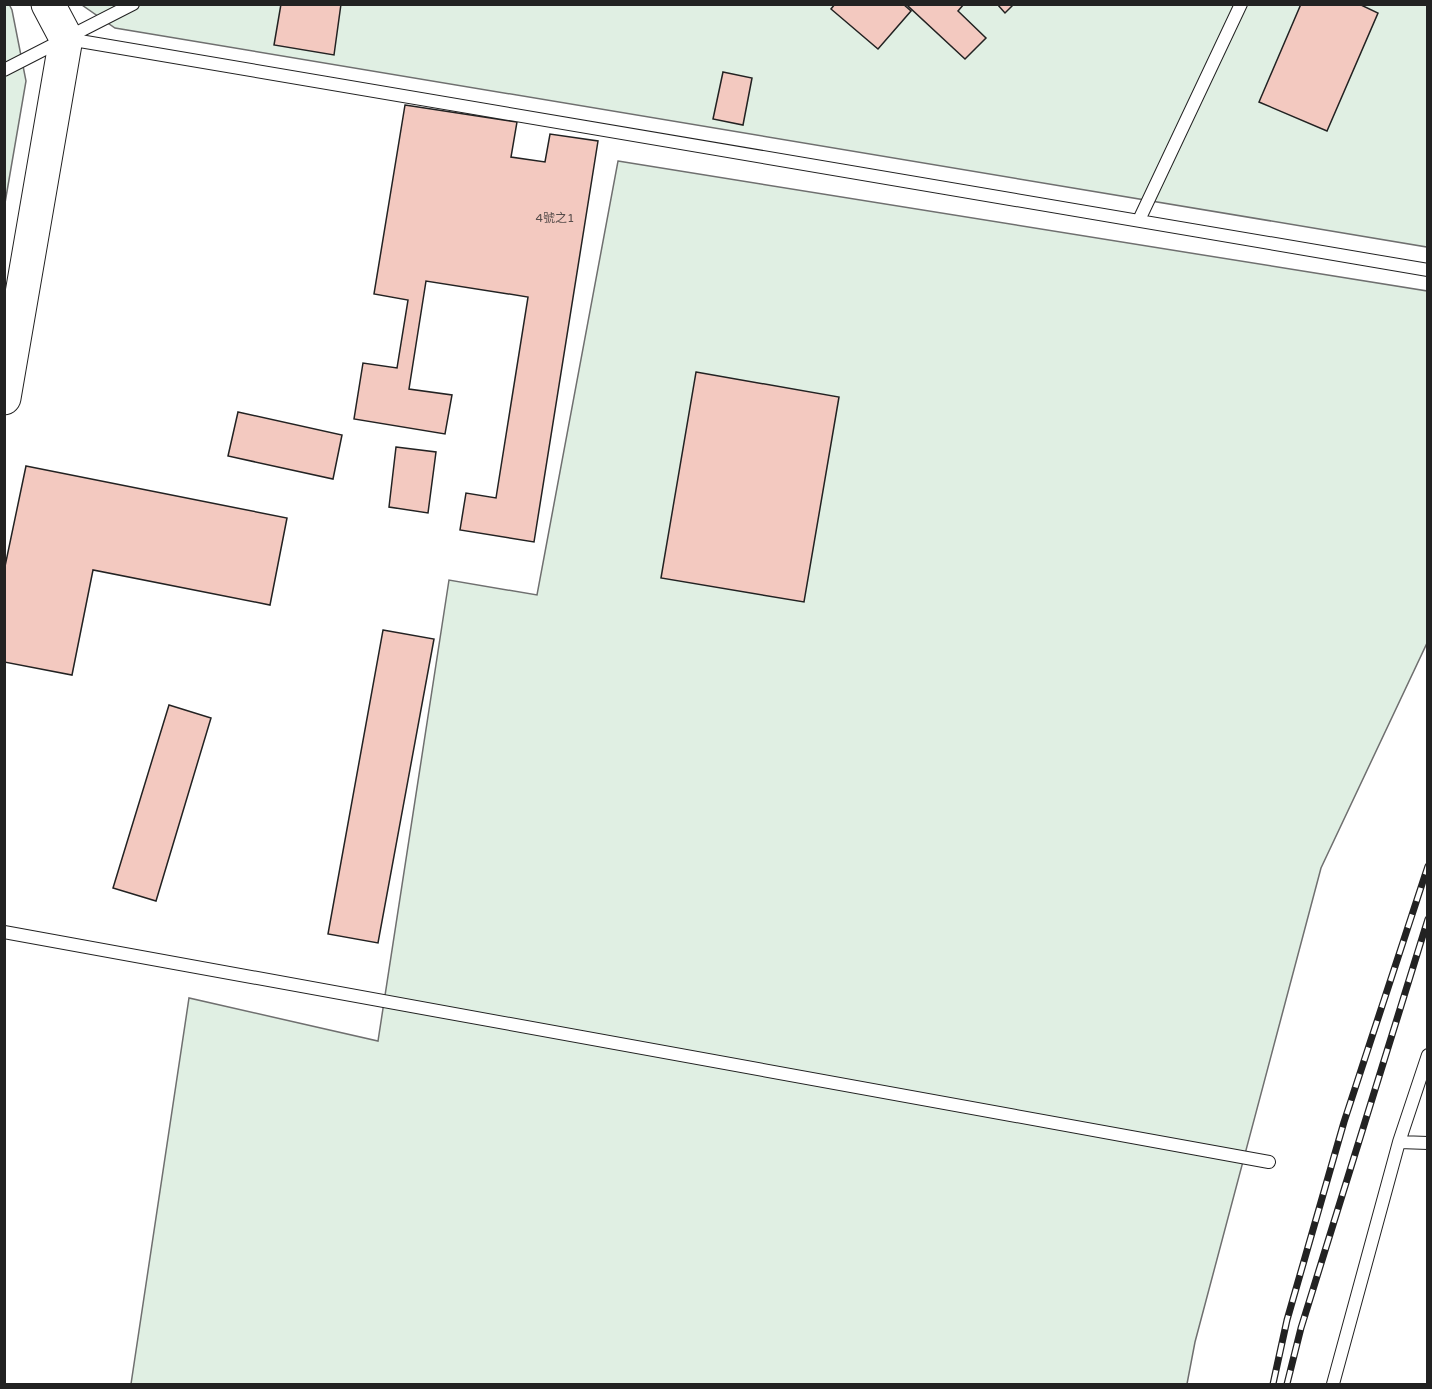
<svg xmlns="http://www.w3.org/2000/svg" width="1432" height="1389" viewBox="0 0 1432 1389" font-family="'Varela Round','Noto Sans TC',sans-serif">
<rect width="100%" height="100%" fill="#fff"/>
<path fill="#e0efe3" stroke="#6f6f6f" stroke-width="1.5" d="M9 4 12 10 26 81 5 203 4 5Z
M82 5H1427V247L115 28Z
M618 161 1427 291V643L1321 868 1195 1342 1187 1384H131L189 998 378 1041 449 580 537 595Z"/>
<path fill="#f3c9c0" stroke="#222" stroke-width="1.5" d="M281 4H341L334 55 274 45Z
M835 4H903L911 11 878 49 831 9Z
M909 4H964L958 11 986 38 965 59 908 6Z
M997 4H1014L1005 13Z
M1301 4H1359L1378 13 1327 131 1259 102Z
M723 72 752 78 743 125 713 119Z
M405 105 517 122 511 157 545 162 550 134 598 141 534 542 460 530 466 493 496 498 528 297 426 281 409 389 452 395 445 434 354 419 363 363 397 368 408 300 374 294Z
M696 372 839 397 804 602 661 578Z
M238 412 342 435 333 479 228 456Z
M396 447 436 452 428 513 389 507Z
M26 466 287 518 270 605 93 570 72 675 4 662V571Z
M383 630 434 639 378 943 328 934Z
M169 705 211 718 156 901 113 888Z"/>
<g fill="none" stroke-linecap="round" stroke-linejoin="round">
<defs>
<path id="lane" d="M68 39 1428 270
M4 70 133 4
M1139 220 1241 4
M4 932 1269 1162
M1399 1142 1428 1143
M1333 1384 1399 1142 1428 1055"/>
<path id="secondary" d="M4 398 66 38 48 4"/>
</defs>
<use href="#lane" stroke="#222" stroke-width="14"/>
<use href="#secondary" stroke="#222" stroke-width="35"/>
<use href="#lane" stroke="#fff" stroke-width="12"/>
<use href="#secondary" stroke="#fff" stroke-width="33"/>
<defs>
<path id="rail" d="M1273 1384 1287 1320 1344 1122 1428 866
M1287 1384 1301 1328 1428 919"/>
</defs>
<use href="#rail" stroke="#222" stroke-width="7"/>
<use href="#rail" stroke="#fff" stroke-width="4.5" stroke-dasharray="14" stroke-linecap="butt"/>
</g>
<g text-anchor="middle" stroke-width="4.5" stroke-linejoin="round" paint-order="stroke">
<g font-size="12" fill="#564c4a">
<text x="555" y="222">4號之1</text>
</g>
</g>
<rect width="1432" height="1389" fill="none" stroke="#222222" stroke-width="12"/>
</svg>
